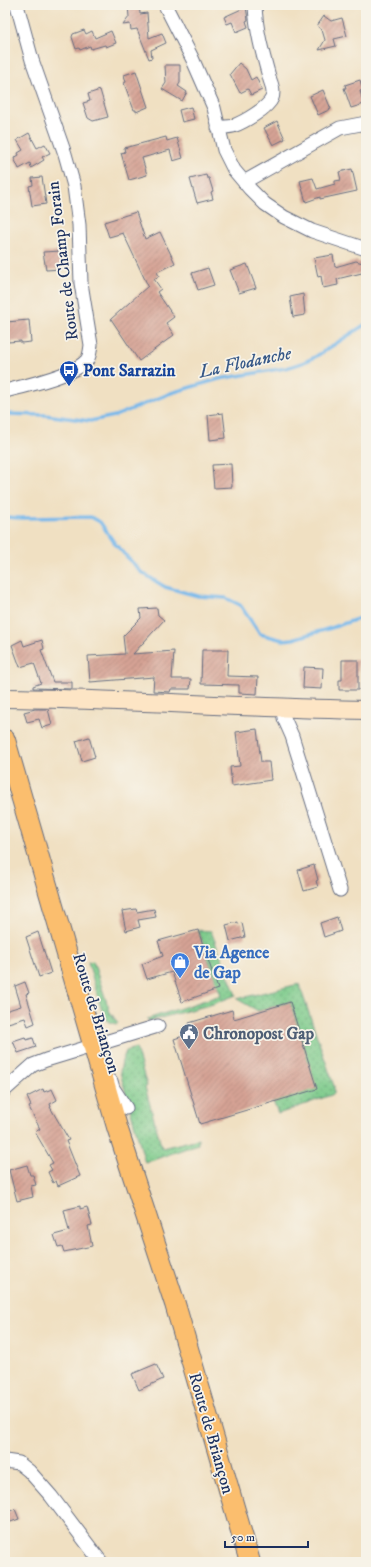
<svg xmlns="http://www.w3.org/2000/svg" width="371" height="1567" viewBox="0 0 371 1567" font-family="'IM FELL DW Pica',serif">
<defs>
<pattern id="grass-dots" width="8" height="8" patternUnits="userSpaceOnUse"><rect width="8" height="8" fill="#7bca8a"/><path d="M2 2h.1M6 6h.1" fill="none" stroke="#64a474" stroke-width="1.8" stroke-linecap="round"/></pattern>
<pattern id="building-hatch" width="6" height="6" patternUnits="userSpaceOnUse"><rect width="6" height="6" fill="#d6a394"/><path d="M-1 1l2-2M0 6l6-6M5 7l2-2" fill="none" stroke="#ad857c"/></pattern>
</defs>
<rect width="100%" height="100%" fill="#f7f3e8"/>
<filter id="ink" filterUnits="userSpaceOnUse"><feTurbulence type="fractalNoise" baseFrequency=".025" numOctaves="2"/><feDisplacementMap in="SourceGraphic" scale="8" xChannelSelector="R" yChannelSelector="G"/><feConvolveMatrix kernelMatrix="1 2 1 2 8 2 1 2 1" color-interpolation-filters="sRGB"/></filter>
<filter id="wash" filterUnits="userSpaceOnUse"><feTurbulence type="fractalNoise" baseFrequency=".012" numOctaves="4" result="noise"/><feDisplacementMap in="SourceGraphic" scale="16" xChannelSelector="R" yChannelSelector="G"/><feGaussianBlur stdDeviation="0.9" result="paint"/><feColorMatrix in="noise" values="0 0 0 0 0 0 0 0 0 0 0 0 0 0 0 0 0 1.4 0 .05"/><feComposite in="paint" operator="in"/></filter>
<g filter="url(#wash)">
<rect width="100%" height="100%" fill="#f0e0c2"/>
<path fill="url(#grass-dots)" stroke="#4b7c74" d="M198 930 211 931 236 995 213 1004 149 1021 147 1019 221 995Z
M93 961 110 1012 118 1023 116 1024 109 1022 104 1018 88 962Z
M299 984 334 1086V1094L278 1114 273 1101 316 1088 290 1002 258 1011 237 999Z
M136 1048 147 1086 145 1087 162 1148 198 1139V1144L145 1163 120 1072 122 1061 126 1051Z"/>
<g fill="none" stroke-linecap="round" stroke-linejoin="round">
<path stroke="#76b8eb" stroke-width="3.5" d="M5 414 45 415 90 421 115 416 171 393 219 379 286 368 302 363 315 357 366 324
M5 517 20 518 91 517 100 522 116 545 141 572 165 587 198 596 226 598 240 605 260 634 283 640 293 639 331 628 366 616"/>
</g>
<g id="blocks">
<path fill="url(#building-hatch)" d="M128 5H139L140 14 147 13 149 38 162 33 166 43 151 50 152 58 149 59 137 29 131 30 130 24 123 25 129 17Z
M246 7 248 20 246 21 248 27 236 32 232 22 227 24 224 17Z
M324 16 331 21 342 18 347 36 334 39 336 46 319 50 325 40 322 30 317 26Z
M84 30 86 34 92 31 95 38 111 31 116 43 106 47 105 45 91 49 90 46 80 50 79 48 76 49 72 37 73 34Z
M239 63 246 69 251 80 256 77 262 90 251 95 248 89 240 93 230 74Z
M165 65H180V83L178 86 187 92 182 101 162 89 166 83Z
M136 71 148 107 136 112V110H134L131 102 124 83 126 82 124 75Z
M360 80 363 90 360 91 364 104 351 108 344 88H346L345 85Z
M100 90 108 117 93 121 88 118 83 103 90 101 88 94Z
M323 90 331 109 318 115 310 96Z
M191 107 194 119 182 122 179 110Z
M277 121 285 139 273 145 264 128Z
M29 133 37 148 45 144 50 153 42 157 44 160 31 168 30 163 19 169 14 158 19 155 18 153 23 150 17 140Z
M166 137 167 141 177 138 183 158 173 161 170 150 142 158 147 175 129 180 121 153 125 152 124 148Z
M352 169 357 191 320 199V197L306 202 300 181 313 178 317 189 335 184V181L341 180 339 172Z
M206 175 207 178H209L213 191 211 192 213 199 197 203 190 179Z
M42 177 46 204 32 206 29 186 33 185 32 178Z
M136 212 145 239 160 232 175 263 157 272 159 276 154 279 161 289 157 292 174 317 166 323 174 335 139 361 111 319 148 286 123 233 109 237 104 222Z
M61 251 62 269 46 270 43 252Z
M333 255 335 267 356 261 366 264V272L337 279 338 285 323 288 321 276 318 277 314 258Z
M247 264 256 288 239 293 230 270Z
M208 268 214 285 198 290 192 273Z
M303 294 305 315 293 317 290 297Z
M29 320 31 342 21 343V341L8 342 6 322Z
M223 413 226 438 210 440 208 415Z
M231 464 232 487 214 488 212 465Z
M157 608 158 615 164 620 133 654 174 651 172 679H191L190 689H171L170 692 153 691 154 677 90 682 88 656 125 654 123 636 141 618 140 609Z
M22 640 24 646 42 640 44 649 41 650 53 682H72V689L33 688V686L41 683 34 663 20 667 12 645Z
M202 650H228L227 676 258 677 257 694 239 693V685L201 684Z
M342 660H358V690H339V680H342Z
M304 667 323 668 322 689 303 688Z
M35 709H48L52 725 42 728 39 719 27 722 24 712Z
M257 729 261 762H269L271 780 232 786 230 767 240 766 236 732Z
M89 737 95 757 82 761 76 741Z
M314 865 318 880 316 881 318 887 304 891 298 870Z
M136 909 137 912 154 909 156 917 138 920 140 927 126 931 122 911Z
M337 917 341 931 324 937 320 923Z
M238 922V924L242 923 245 937 230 941 226 925Z
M198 930 218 989 182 1002 172 972 147 979 142 964 163 956 158 941Z
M38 932 51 973 39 977 26 937Z
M25 982 29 993 26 994 35 1023 28 1026 25 1018 8 1023 5 1011 21 1006 15 986Z
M290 1002 317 1089 200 1124 174 1039 192 1033 189 1023 232 1010 234 1019Z
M25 1037 26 1040 33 1038 36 1047 18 1053 13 1041Z
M43 1089 44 1092 52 1089 57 1100 50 1104 51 1107H50L69 1140 66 1141 80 1176 58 1186 56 1181 53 1183 48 1172 52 1170 49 1165 53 1163 35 1132 40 1129 29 1107 31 1106 27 1097Z
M27 1165 30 1175H33L36 1185 31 1186 33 1197 17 1201 9 1170Z
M80 1206V1209L87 1207 92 1225 88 1226 92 1246 64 1252 62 1246 58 1247 54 1235 69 1231 64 1210Z
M156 1364 163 1379 139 1390 132 1374Z
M15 1509 19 1519 5 1524V1513Z"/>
</g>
</g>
<g filter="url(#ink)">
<use href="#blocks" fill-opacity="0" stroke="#666d81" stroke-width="1"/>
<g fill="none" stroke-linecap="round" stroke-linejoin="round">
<defs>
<path id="street" d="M165 5 192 58 214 108 224 150 234 170 250 189 265 204 284 217 312 231 366 249
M218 128C223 127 229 127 233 126 244 122 268 108 272 98 274 93 272 85 270 80 263 55 256 31 255 5
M244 182 340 128 366 123
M5 391C25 386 75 375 87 360 90 356 90 351 91 345L81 283 79 225 74 186 65 154 32 60 17 5
M283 709 284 718 292 736 340 890
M111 1081 113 1088 126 1108
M5 1090 33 1065 46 1060 158 1026
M5 1461 19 1463 29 1471 51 1496 101 1562"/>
<path id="secondary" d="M5 698C125 699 246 708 366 710"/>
<path id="primary" d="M5 740 117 1127 175 1304 250 1562"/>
</defs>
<use href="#street" stroke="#666d81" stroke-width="15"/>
<use href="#secondary" stroke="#666d81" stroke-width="20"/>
<use href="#primary" stroke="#666d81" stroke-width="22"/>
<use href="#street" stroke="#fff" stroke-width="13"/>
<use href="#secondary" stroke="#fde5c5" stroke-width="18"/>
<use href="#primary" stroke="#fbbe6e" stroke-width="20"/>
</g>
</g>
<defs>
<symbol id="bus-pin" viewBox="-11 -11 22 30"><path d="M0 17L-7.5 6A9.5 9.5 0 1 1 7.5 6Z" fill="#1a4fb4" stroke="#f7f3e8"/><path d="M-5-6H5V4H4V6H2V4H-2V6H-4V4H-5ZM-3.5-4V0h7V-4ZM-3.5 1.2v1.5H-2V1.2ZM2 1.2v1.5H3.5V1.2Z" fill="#fff"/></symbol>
<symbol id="shop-pin" viewBox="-11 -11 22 30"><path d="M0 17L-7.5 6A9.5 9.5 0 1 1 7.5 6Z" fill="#3f7fe0" stroke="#f7f3e8"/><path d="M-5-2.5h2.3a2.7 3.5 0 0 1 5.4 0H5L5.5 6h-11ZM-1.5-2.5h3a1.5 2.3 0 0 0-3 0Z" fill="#fff"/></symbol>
<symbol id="civic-pin" viewBox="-11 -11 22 30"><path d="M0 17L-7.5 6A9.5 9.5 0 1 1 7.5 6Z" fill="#5c6f8a" stroke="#f7f3e8"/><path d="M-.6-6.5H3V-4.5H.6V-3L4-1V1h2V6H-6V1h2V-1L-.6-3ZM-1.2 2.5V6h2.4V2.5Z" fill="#fff"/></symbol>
</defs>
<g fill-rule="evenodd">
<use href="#bus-pin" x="58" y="359" width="22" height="30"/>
<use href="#shop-pin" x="169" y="951" width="22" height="30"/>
<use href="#civic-pin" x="178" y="1022" width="22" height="30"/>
</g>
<g text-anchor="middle" stroke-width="3.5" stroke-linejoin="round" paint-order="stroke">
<g font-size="17" fill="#1b2f5e" stroke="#f7f3e8">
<text transform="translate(62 261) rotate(-97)" y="6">Route de Champ Forain</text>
<text transform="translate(97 1013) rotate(73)" y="6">Route de Briançon</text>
<text transform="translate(212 1433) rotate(74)" y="6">Route de Briançon</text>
</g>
<g font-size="17" font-weight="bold" fill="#164399" stroke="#f7f3e8" text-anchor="start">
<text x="83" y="376">Pont Sarrazin</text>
</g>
<g font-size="17" font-weight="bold" fill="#366cbe" stroke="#f7f3e8" text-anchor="start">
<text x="194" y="958">Via Agence<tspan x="194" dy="20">de Gap</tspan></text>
</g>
<g font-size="17" font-weight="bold" fill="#4e5e75" stroke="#f7f3e8" text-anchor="start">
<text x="203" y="1039">Chronopost Gap</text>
</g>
<g font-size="18" font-style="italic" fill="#365888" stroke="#f7f3e8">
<text transform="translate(245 362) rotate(-12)" y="6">La Flodanche</text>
</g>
</g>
<rect width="371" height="1567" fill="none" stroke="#f7f3e8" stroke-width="20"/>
<path d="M225 1541v6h83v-6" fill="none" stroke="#1b2f5e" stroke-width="2"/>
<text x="231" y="1541" font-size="12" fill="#1b2f5e" stroke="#f7f3e8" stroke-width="3" paint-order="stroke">50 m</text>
</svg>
